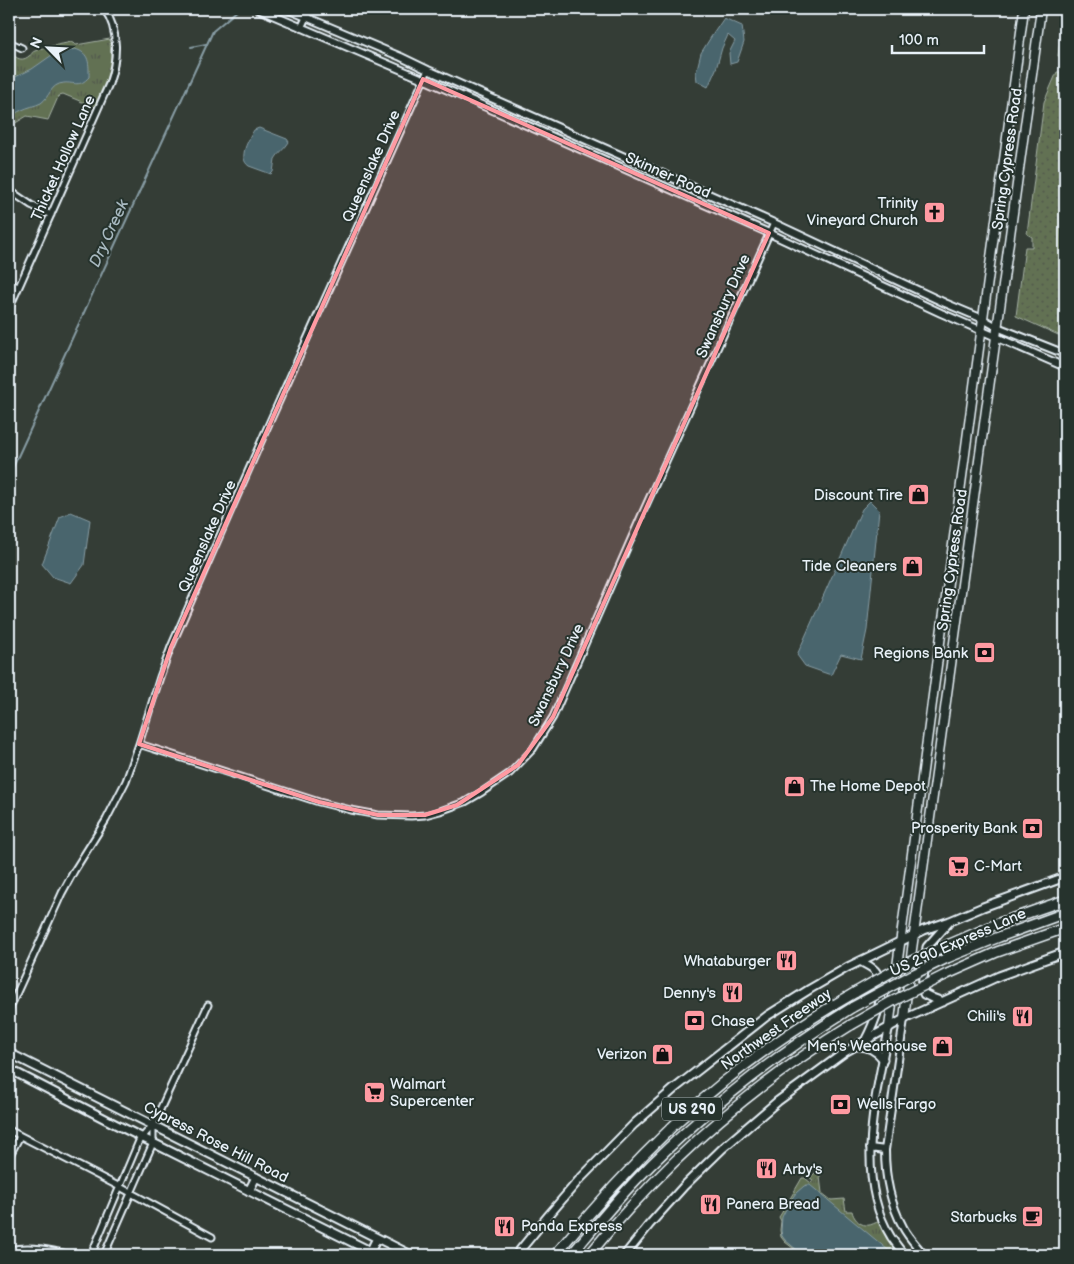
<svg xmlns="http://www.w3.org/2000/svg" width="1074" height="1264" viewBox="0 0 1074 1264" font-family="'Balsamiq Sans',sans-serif">
<defs>
<pattern id="grass-tufts" width="24" height="20" patternUnits="userSpaceOnUse" patternTransform="scale(1.25)"><rect width="24" height="20" fill="#627152"/><path d="M3 7l-1-3M5 7V3M7 7l1-3M15 17l-1-3M17 17v-4M19 17l1-3" fill="none" stroke="#535a4e"/></pattern>
<pattern id="park-dots" width="8" height="8" patternUnits="userSpaceOnUse" patternTransform="scale(1.25)"><rect width="8" height="8" fill="#627152"/><path d="M2 2h.1M6 6h.1" fill="none" stroke="#535a4e" stroke-width="1.8" stroke-linecap="round"/></pattern>
</defs>
<rect width="100%" height="100%" fill="#343d36"/>
<filter id="ink" filterUnits="userSpaceOnUse"><feTurbulence type="fractalNoise" baseFrequency=".02" numOctaves="2"/><feDisplacementMap in="SourceGraphic" scale="10" xChannelSelector="R" yChannelSelector="G"/><feConvolveMatrix kernelMatrix="1 2 1 2 8 2 1 2 1" color-interpolation-filters="sRGB"/></filter>
<g filter="url(#ink)">
<path fill="url(#grass-tufts)" stroke="#a5b1a5" d="M1064 9H1065V56H1058Z
M110 39 111 60 106 80 94 107 63 94 59 95 48 120 27 116 9 127V46C11 55 20 64 29 56 34 53 30 53 35 51 46 46 60 45 71 42L76 45Z
M819 1169 822 1193 831 1200 844 1199 846 1211H852C853 1217 859 1225 866 1225 870 1226 874 1223 878 1222L880 1225 898 1255H802L785 1242 781 1237 780 1230 781 1221 779 1217 781 1214 802 1178H805L811 1183 813 1180 810 1178Z"/>
<path fill="url(#park-dots)" stroke="#a5b1a5" d="M1057 72H1065V338L1016 316 1025 247H1032V237L1027 234 1044 102Z"/>
<path fill="#627152" stroke="#a5b1a5" d="M1065 197 1064 230 1065 248C1060 237 1059 208 1065 197Z"/>
<path fill="#48656d" stroke="#889da5" d="M724 18 742 26 744 42 737 62 730 64 729 53 735 41 728 35 722 48 716 69 708 87 697 81 696 73 701 53 711 37Z
M75 49C90 53 89 64 89 77 79 88 75 82 64 83 50 84 50 97 41 103 35 106 28 107 22 110 17 112 13 115 9 118V80L32 69 52 55Z
M259 128 287 139 289 142C285 149 278 153 275 159 274 163 274 168 273 172L271 174 249 166C237 158 249 139 254 130Z
M870 501 879 510 867 630 861 659 841 654 831 675 805 666 797 655 862 509Z
M71 512 90 520 84 565 71 583 53 577 42 564 60 517Z
M807 1185H810L894 1255H803L785 1240 782 1236 781 1231 782 1217 790 1201 796 1193 804 1186Z"/>
<g fill="none" stroke-linecap="round" stroke-linejoin="round">
<path stroke="#889da5" stroke-width="2" d="M191 47 206 44
M9 476 213 31 239 9"/>
<defs>
<path id="minor" d="M107 13 115 9
M301 28 310 9
M9 42 22 48
M9 190 31 205 51 215
M9 283 18 287
M9 309 109 84C117 61 120 30 104 9
M139 744 319 802 351 810 378 815 411 816 425 815 440 811 465 802 482 792 510 773 533 749 553 717 642 514 774 223
M9 1010 62 893 74 871 106 820 126 781 139 744 160 677 171 647 267 428 428 70
M9 1130 120 1187 212 1237
M10 1155 20 1136
M9 1250C30 1245 51 1250 71 1255
M91 1255 139 1141 153 1125 208 1005
M104 1255 153 1143V1125"/>
<path id="tertiary" d="M258 9 423 79 769 233 941 313 1065 367
M287 9 401 57 428 70 774 223 945 303 983 319 997 327 1065 354
M904 1019 885 1150C885 1176 890 1203 903 1227 908 1237 917 1246 924 1255
M889 1027C877 1092 853 1176 891 1237 895 1243 900 1249 904 1255
M870 1148 885 1150"/>
<path id="secondary" d="M860 961C865 964 873 967 876 972 889 990 874 1024 865 1041
M943 1002 932 998 924 994 922 987 927 947 950 921
M859 1046C869 1046 877 1051 883 1059
M9 1053 411 1255
M9 1069 115 1124 378 1255
M249 1191 256 1177
M370 1252 377 1238
M516 1255 548 1216 578 1181 634 1124 674 1089 767 1016 810 989 848 967 924 930 950 921 983 907 1065 877
M625 1255 649 1225 684 1186 723 1148 778 1101 845 1052 904 1019 999 976 1065 952"/>
<path id="primary" d="M904 1019 912 949 1041 9
M889 1027 1024 9"/>
<path id="motorway" d="M950 944 999 923 1065 900
M947 958 999 937 1065 913
M945 975 997 952 1065 928
M555 1255C592 1209 632 1165 675 1124 730 1073 791 1029 856 992
M571 1255C592 1230 613 1204 636 1180 701 1113 774 1056 853 1007
M589 1255C663 1164 751 1086 851 1025"/>
</defs>
<use href="#minor" stroke="#e8f1f8" stroke-width="9"/>
<use href="#tertiary" stroke="#e8f1f8" stroke-width="10"/>
<use href="#secondary" stroke="#e8f1f8" stroke-width="11"/>
<use href="#primary" stroke="#e8f1f8" stroke-width="11"/>
<use href="#motorway" stroke="#e8f1f8" stroke-width="12"/>
<use href="#minor" stroke="#26332d" stroke-width="5"/>
<use href="#tertiary" stroke="#26332d" stroke-width="6"/>
<use href="#secondary" stroke="#26332d" stroke-width="7"/>
<use href="#primary" stroke="#26332d" stroke-width="8"/>
<use href="#motorway" stroke="#26332d" stroke-width="9"/>
<defs>
<path id="motorway-bridge" d="M856 992 907 963 950 944
M853 1007 912 975 947 958
M851 1025 891 1002 945 975"/>
</defs>
<use href="#motorway-bridge" stroke="#e8f1f8" stroke-width="12" stroke-linecap="butt"/>
<use href="#motorway-bridge" stroke="#26332d" stroke-width="9"/>
</g>
</g>
<path fill="#ff9aa2" fill-opacity="0.2" stroke="#ff9aa2" stroke-width="4" stroke-linejoin="round" d="M423 79 769 233 553 717 518 765 457 805 425 815H378L319 802 139 744 171 647Z"/>
<defs>
<symbol id="church-square" viewBox="-11 -11 22 22"><rect x="-9" y="-9" width="18" height="18" rx="4" fill="#ff9aa2" stroke="#26332d"/><path d="M-1.2-6h2.4v3.5h3.3v2.4h-3.3V6h-2.4V-.1h-3.3v-2.4h3.3Z" fill="#111"/></symbol>
<symbol id="shop-square" viewBox="-11 -11 22 22"><rect x="-9" y="-9" width="18" height="18" rx="4" fill="#ff9aa2" stroke="#26332d"/><path d="M-5-2.5h2.3a2.7 3.5 0 0 1 5.4 0H5L5.5 6h-11ZM-1.5-2.5h3a1.5 2.3 0 0 0-3 0Z" fill="#111"/></symbol>
<symbol id="bank-square" viewBox="-11 -11 22 22"><rect x="-9" y="-9" width="18" height="18" rx="4" fill="#ff9aa2" stroke="#26332d"/><path d="M-6-4H6V4H-6ZM0-2.3a2.3 2.3 0 1 0 0 4.6a2.3 2.3 0 1 0 0-4.6Z" fill="#111"/></symbol>
<symbol id="supermarket-square" viewBox="-11 -11 22 22"><rect x="-9" y="-9" width="18" height="18" rx="4" fill="#ff9aa2" stroke="#26332d"/><path d="M-6-5.5h2.5l.6 2H6L4.5 2H-2.5L-4.4-4H-6ZM-1.5 3.2a1.3 1.3 0 1 0 .1 0ZM3 3.2a1.3 1.3 0 1 0 .1 0Z" fill="#111"/></symbol>
<symbol id="restaurant-square" viewBox="-11 -11 22 22"><rect x="-9" y="-9" width="18" height="18" rx="4" fill="#ff9aa2" stroke="#26332d"/><path d="M-5-6h1v4h1v-4h1v4h1v-4h1v5L-1.5 .5V6h-2V.5L-5-1ZM5-6V6H3V1.5H1.5Q1.5-4 5-6Z" fill="#111"/></symbol>
<symbol id="cafe-square" viewBox="-11 -11 22 22"><rect x="-9" y="-9" width="18" height="18" rx="4" fill="#ff9aa2" stroke="#26332d"/><path d="M-5.5-4.5H6V0H3Q3 3.5 0 3.5H-2.5Q-5.5 3.5-5.5 0ZM3-3.2v2h1.7v-2ZM-6 4.5H4V6H-6Z" fill="#111"/></symbol>
</defs>
<g fill-rule="evenodd">
<use href="#church-square" x="922" y="200" width="25" height="25"/>
<use href="#shop-square" x="906" y="482" width="25" height="25"/>
<use href="#shop-square" x="900" y="554" width="25" height="25"/>
<use href="#bank-square" x="972" y="640" width="25" height="25"/>
<use href="#shop-square" x="782" y="774" width="25" height="25"/>
<use href="#bank-square" x="1020" y="816" width="25" height="25"/>
<use href="#supermarket-square" x="946" y="854" width="25" height="25"/>
<use href="#restaurant-square" x="774" y="948" width="25" height="25"/>
<use href="#restaurant-square" x="720" y="980" width="25" height="25"/>
<use href="#restaurant-square" x="1010" y="1004" width="25" height="25"/>
<use href="#bank-square" x="682" y="1008" width="25" height="25"/>
<use href="#shop-square" x="930" y="1034" width="25" height="25"/>
<use href="#shop-square" x="650" y="1042" width="25" height="25"/>
<use href="#supermarket-square" x="362" y="1080" width="25" height="25"/>
<use href="#bank-square" x="828" y="1092" width="25" height="25"/>
<use href="#restaurant-square" x="754" y="1156" width="25" height="25"/>
<use href="#restaurant-square" x="698" y="1192" width="25" height="25"/>
<use href="#cafe-square" x="1020" y="1204" width="25" height="25"/>
<use href="#restaurant-square" x="492" y="1214" width="25" height="25"/>
</g>
<g text-anchor="middle" stroke-width="4" stroke-linejoin="round" paint-order="stroke">
<rect fill="#26332d" stroke="#aeb8bb" stroke-width="1" x="662" y="1097.5" width="60" height="23" rx="4"/>
<g font-size="14" font-weight="bold" fill="#e8f1f8">
<text x="692" y="1114">US 290</text>
</g>
<g font-size="15" fill="#e8f1f8" stroke="#26332d">
<text transform="translate(63 158) rotate(-66)" y="5">Thicket Hollow Lane</text>
<text transform="translate(1007 159) rotate(-82)" y="5">Spring Cypress Road</text>
<text transform="translate(371 166) rotate(-66)" y="5">Queenslake Drive</text>
<text transform="translate(668 175) rotate(24)" y="5">Skinner Road</text>
<text transform="translate(723 306) rotate(-66)" y="5">Swansbury Drive</text>
<text transform="translate(207 536) rotate(-66)" y="5">Queenslake Drive</text>
<text transform="translate(952 560) rotate(-82)" y="5">Spring Cypress Road</text>
<text transform="translate(556 675) rotate(-65)" y="5">Swansbury Drive</text>
<text transform="translate(958 942) rotate(-24)" y="5">US 290 Express Lane</text>
<text transform="translate(776 1029) rotate(-35)" y="5">Northwest Freeway</text>
<text transform="translate(216 1142) rotate(27)" y="5">Cypress Rose Hill Road</text>
</g>
<g font-size="15" fill="#e8f1f8" stroke="#26332d" text-anchor="end">
<text x="918" y="208">Trinity<tspan x="918" dy="17">Vineyard Church</tspan></text>
<text x="903" y="500">Discount Tire</text>
<text x="897" y="571">Tide Cleaners</text>
<text x="968" y="658">Regions Bank</text>
<text x="810" y="791" text-anchor="start">The Home Depot</text>
<text x="1017" y="833">Prosperity Bank</text>
<text x="974" y="871" text-anchor="start">C-Mart</text>
<text x="771" y="966">Whataburger</text>
<text x="716" y="998">Denny's</text>
<text x="1006" y="1021">Chili's</text>
<text x="711" y="1026" text-anchor="start">Chase</text>
<text x="927" y="1051">Men's Wearhouse</text>
<text x="647" y="1059">Verizon</text>
<text x="390" y="1089" text-anchor="start">Walmart<tspan x="390" dy="17">Supercenter</tspan></text>
<text x="857" y="1109" text-anchor="start">Wells Fargo</text>
<text x="783" y="1174" text-anchor="start">Arby's</text>
<text x="726" y="1209" text-anchor="start">Panera Bread</text>
<text x="1017" y="1222">Starbucks</text>
<text x="521" y="1231" text-anchor="start">Panda Express</text>
</g>
<g font-size="16" font-style="italic" fill="#a8b9c0" stroke="#26332d">
<text transform="translate(108 233) rotate(-65)" y="6">Dry Creek</text>
</g>
</g>
<rect width="1074" height="1264" fill="none" stroke="#26332d" stroke-width="30"/>
<rect x="15" y="15" width="1044" height="1234" fill="none" stroke="#e8f1f8" stroke-width="2" filter="url(#ink)"/>
<g transform="translate(48 48) rotate(294)" stroke="#26332d" stroke-width="4" paint-order="stroke">
<path d="M0-4L9 19L0 12L-9 19Z" fill="#e8f1f8"/>
<text y="-8" font-size="14" font-weight="bold" text-anchor="middle" fill="#e8f1f8">N</text>
</g>
<path d="M892 45v8h92v-8" fill="none" stroke="#e8f1f8" stroke-width="2.5"/>
<text x="899" y="45" font-size="15" fill="#e8f1f8" stroke="#26332d" stroke-width="4" paint-order="stroke">100 m</text>
</svg>
